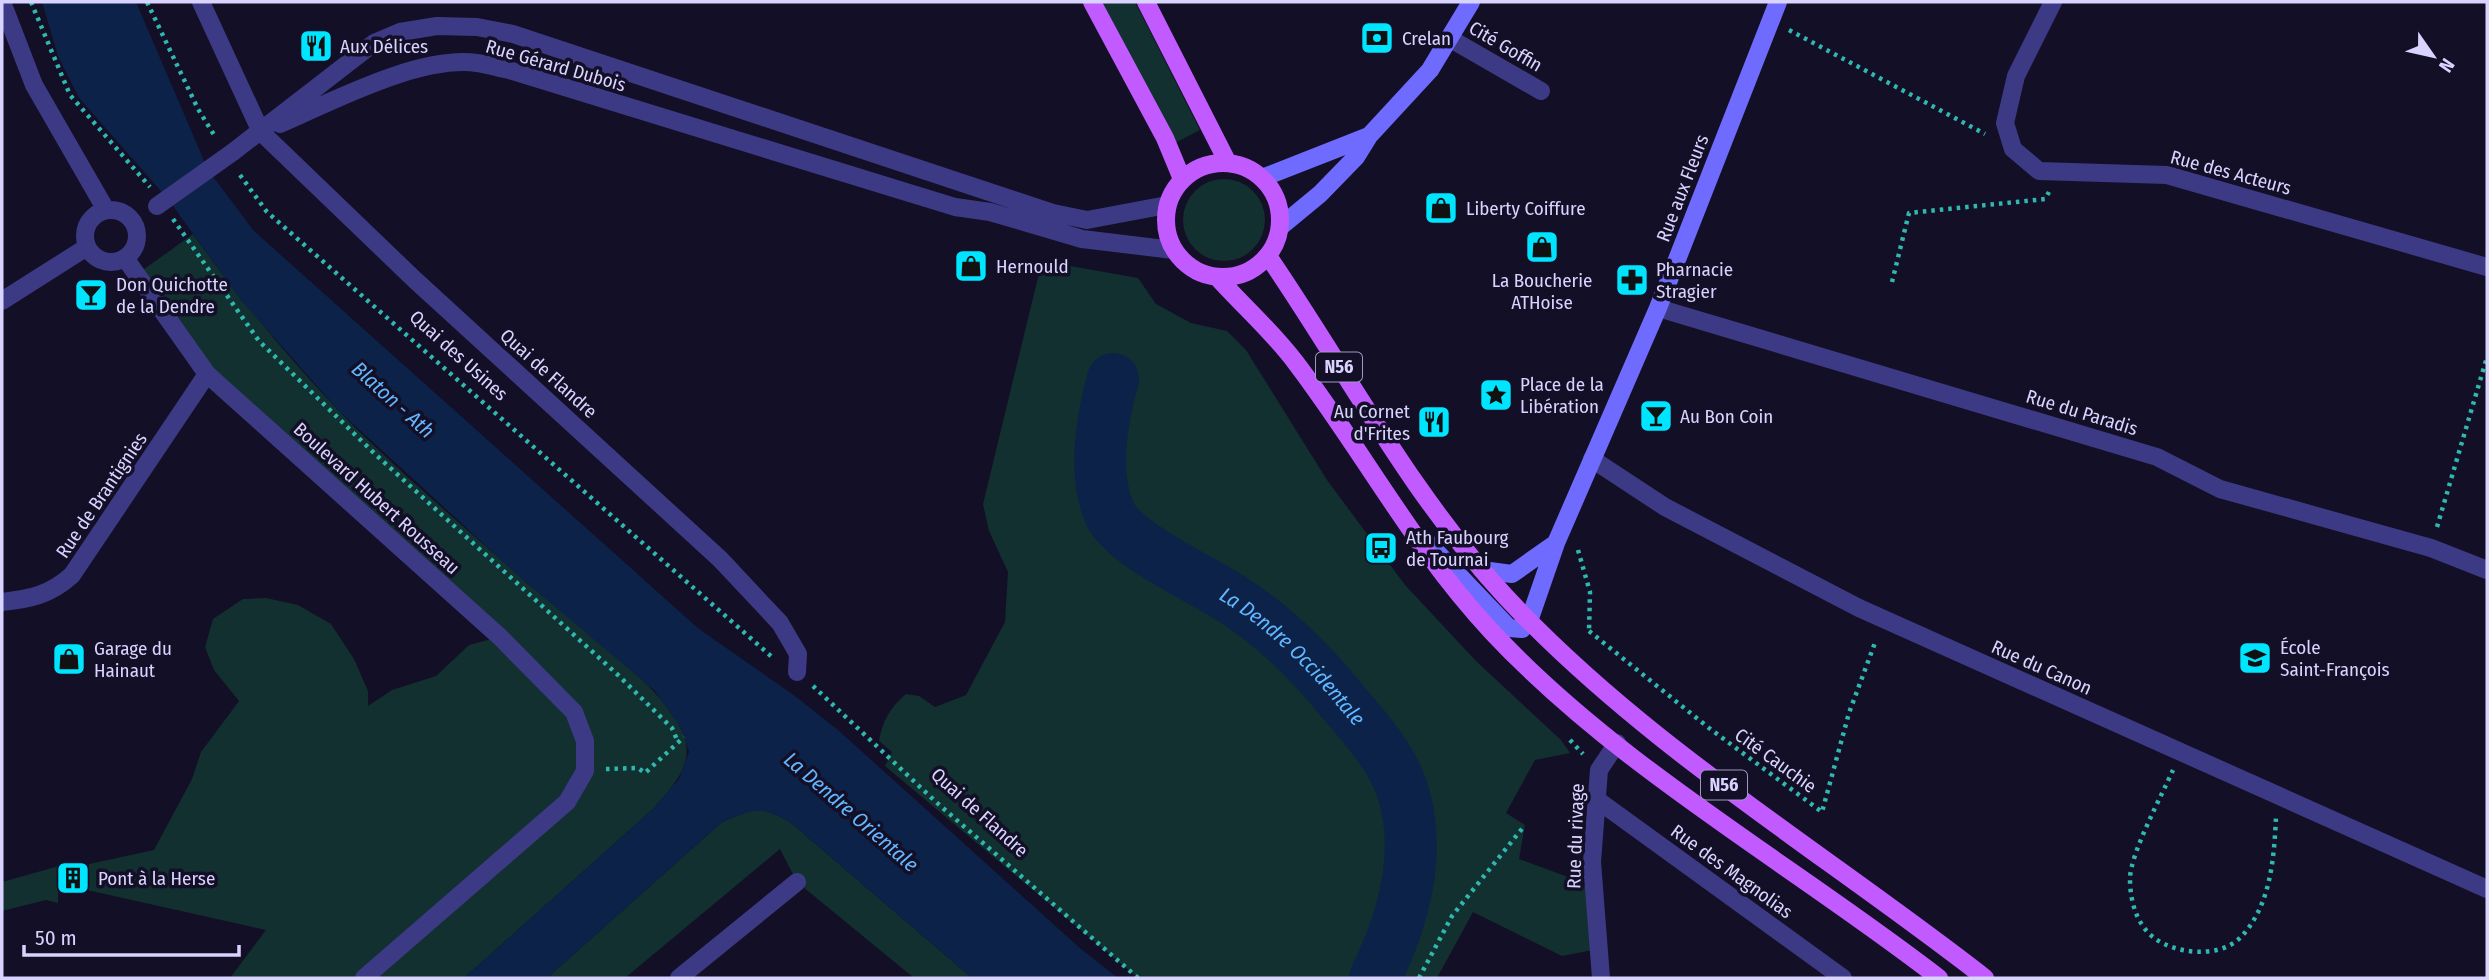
<svg xmlns="http://www.w3.org/2000/svg" width="2489" height="980" viewBox="0 0 2489 980" font-family="'Fira Sans Condensed',sans-serif">
<rect width="100%" height="100%" fill="#130f26"/>
<path fill="#12302f" d="M1101 2H1135L1200 130 1175 143Z
M1183 220a41 41 0 1 1 82 0a41 41 0 1 1-82 0Z
M193 234C237 296 286 355 338 410 394 468 458 521 518 575 563 616 658 678 682 731 697 763 673 786 653 809L464 978H230L266 930 87 890 89 864 154 850 192 779 201 752 239 701 214 670 205 647 213 619 243 599 266 598 298 605 331 624 354 659 368 691V706L392 690 436 676 469 645 499 637 207 374 136 275Z
M1042 261 1138 278 1156 304 1191 323 1227 331 1246 350 1327 480 1405 585 1477 662 1561 740 1570 753 1535 760 1506 813 1525 825 1519 859 1568 877 1594 892 1598 949 1562 956 1473 912 1437 978H1138L885 766 892 752 879 741C883 720 890 708 906 694L919 696 935 707 966 695 1005 622 1008 572 989 531 983 504Z
M754 809H765L790 822 972 978H914L797 882 780 849 625 978H547L722 822Z
M59 866 58 903 46 900 2 911V882Z"/>
<path fill="#0c2248" d="M42 2H136L208 170 254 231 699 629 795 696 838 730 1081 949 1118 978H972L790 822C758 805 754 809 722 822L547 978H464L653 809 679 779 689 752 682 730 655 691 521 578 339 411 240 299 168 199 79 98 58 56Z"/>
<g fill="none" stroke-linecap="round" stroke-linejoin="round">
<path stroke="#0c2248" stroke-width="52" id="s1" d="M1113 379C1102 419 1092 474 1110 514 1126 546 1204 580 1235 601 1275 627 1313 665 1343 702 1365 728 1391 756 1402 789 1423 852 1403 921 1375 978"/>
<path stroke="#2fb8b0" stroke-width="4.5" stroke-dasharray="3.5 5" stroke-linecap="butt" d="M31 2 70 95 150 187
M147 2 198 109 216 138
M1789 30 1985 134
M240 175 267 212 772 657
M173 219 259 341 375 454 618 675 672 728 678 742
M1892 282 1909 213 2045 199 2049 192
M2437 527 2487 357
M1578 550 1590 592 1589 631
M1589 631 1709 728 1822 812 1849 713 1876 640
M813 686 936 802 1138 978
M1570 740 1583 754
M606 769 638 768 645 773 684 737
M2173 770C2162 795 2130 854 2130 879 2130 896 2134 915 2145 929 2164 954 2218 961 2241 937 2271 905 2274 858 2276 817
M1419 978 1452 916 1525 825"/>
<path stroke="#3d3a85" stroke-width="18" d="M201 2 261 132 415 280 720 559 780 623 798 654 797 672
M2053 2 2016 76 2005 123 2013 149 2039 171 2167 175 2487 267
M1449 38 1541 91
M2 301 87 247
M1658 308 2157 457 2220 489 2431 548 2487 570
M1592 459 1665 507 1859 608 2487 889
M2 602C30 599 50 595 72 575L207 374
M1596 799 1843 978
M679 978 797 882
M1601 978 1592 862 1599 770 1617 743"/>
<path stroke="#3d3a85" stroke-width="18" d="M2 2 34 85 106 210
M280 124C333 101 420 55 477 63 487 64 498 68 509 70L955 207 990 212 1082 239 1173 250
M233 152 374 43 400 32 437 26 477 27 513 34 1053 213 1087 220 1167 205
M85 236a26 26 0 1 1 52 0a26 26 0 1 1-52 0Z
M125 258 207 374 500 637 574 712 585 741V771L567 802 364 978"/>
<path stroke="#6f6bff" stroke-width="18" d="M1262 178 1369 136
M1280 227 1320 194 1356 157 1369 136 1430 70 1471 2
M1428 543 1509 628 1522 629 1529 621 1556 543 1658 308 1778 2
M1482 570 1512 574 1556 543"/>
<path stroke="#c25bff" stroke-width="18" d="M1092 2 1165 138 1182 179
M1146 2 1228 163
M1166 220a57 57 0 1 1 114 0a57 57 0 1 1-114 0Z
M1268 256C1346 370 1411 495 1506 597 1646 747 1825 853 1985 978
M1217 277C1243 306 1272 331 1296 363 1363 451 1415 550 1492 632 1618 767 1793 865 1939 978"/>
<path stroke="#3d3a85" stroke-width="18" d="M157 206 233 152"/>
</g>
<defs>
<symbol id="bank-square" viewBox="-11 -11 22 22"><rect x="-9" y="-9" width="18" height="18" rx="4" fill="#00e5ff" stroke="#130f26"/><path d="M-6-4H6V4H-6ZM0-2.3a2.3 2.3 0 1 0 0 4.6a2.3 2.3 0 1 0 0-4.6Z" fill="#111"/></symbol>
<symbol id="restaurant-square" viewBox="-11 -11 22 22"><rect x="-9" y="-9" width="18" height="18" rx="4" fill="#00e5ff" stroke="#130f26"/><path d="M-5-6h1v4h1v-4h1v4h1v-4h1v5L-1.5 .5V6h-2V.5L-5-1ZM5-6V6H3V1.5H1.5Q1.5-4 5-6Z" fill="#111"/></symbol>
<symbol id="shop-square" viewBox="-11 -11 22 22"><rect x="-9" y="-9" width="18" height="18" rx="4" fill="#00e5ff" stroke="#130f26"/><path d="M-5-2.5h2.3a2.7 3.5 0 0 1 5.4 0H5L5.5 6h-11ZM-1.5-2.5h3a1.5 2.3 0 0 0-3 0Z" fill="#111"/></symbol>
<symbol id="pharmacy-square" viewBox="-11 -11 22 22"><rect x="-9" y="-9" width="18" height="18" rx="4" fill="#00e5ff" stroke="#130f26"/><path d="M-2-6h4v4h4v4h-4v4h-4v-4h-4v-4h4Z" fill="#111"/></symbol>
<symbol id="bar-square" viewBox="-11 -11 22 22"><rect x="-9" y="-9" width="18" height="18" rx="4" fill="#00e5ff" stroke="#130f26"/><path d="M-6-5H6L.8 .8V4.5H3.5V6h-7V4.5H-.8V.8Z" fill="#111"/></symbol>
<symbol id="sight-square" viewBox="-11 -11 22 22"><rect x="-9" y="-9" width="18" height="18" rx="4" fill="#00e5ff" stroke="#130f26"/><path d="M0-6L1.8-2.2L6-1.7L2.9 1.2L3.7 5.4L0 3.3L-3.7 5.4L-2.9 1.2L-6-1.7L-1.8-2.2Z" fill="#111"/></symbol>
<symbol id="bus-square" viewBox="-11 -11 22 22"><rect x="-9" y="-9" width="18" height="18" rx="4" fill="#00e5ff" stroke="#130f26"/><path d="M-5-6H5V4H4V6H2V4H-2V6H-4V4H-5ZM-3.5-4V0h7V-4ZM-3.5 1.2v1.5H-2V1.2ZM2 1.2v1.5H3.5V1.2Z" fill="#111"/></symbol>
<symbol id="school-square" viewBox="-11 -11 22 22"><rect x="-9" y="-9" width="18" height="18" rx="4" fill="#00e5ff" stroke="#130f26"/><path d="M0-5L7-2L0 1L-7-2ZM-4 1L0 2.5L4 1V4Q0 6-4 4Z" fill="#111"/></symbol>
<symbol id="building-square" viewBox="-11 -11 22 22"><rect x="-9" y="-9" width="18" height="18" rx="4" fill="#00e5ff" stroke="#130f26"/><path d="M-4-6H4V6H1V3H-1V6H-4ZM-2.5-4.3h1.7v1.8h-1.7ZM.8-4.3h1.7v1.8H.8ZM-2.5-1h1.7V.8h-1.7ZM.8-1h1.7V.8H.8Z" fill="#111"/></symbol>
</defs>
<g fill-rule="evenodd">
<use href="#bank-square" x="1358" y="19" width="38" height="38"/>
<use href="#restaurant-square" x="297" y="27" width="38" height="38"/>
<use href="#shop-square" x="1422" y="189" width="38" height="38"/>
<use href="#shop-square" x="1523" y="228" width="38" height="38"/>
<use href="#shop-square" x="952" y="247" width="38" height="38"/>
<use href="#pharmacy-square" x="1613" y="261" width="38" height="38"/>
<use href="#bar-square" x="72" y="276" width="38" height="38"/>
<use href="#sight-square" x="1477" y="376" width="38" height="38"/>
<use href="#bar-square" x="1637" y="397" width="38" height="38"/>
<use href="#restaurant-square" x="1415" y="403" width="38" height="38"/>
<use href="#bus-square" x="1362" y="529" width="38" height="38"/>
<use href="#school-square" x="2236" y="639" width="38" height="38"/>
<use href="#shop-square" x="50" y="640" width="38" height="38"/>
<use href="#building-square" x="54" y="859" width="38" height="38"/>
</g>
<g text-anchor="middle" stroke-width="7" stroke-linejoin="round" paint-order="stroke">
<g fill="#130f26" stroke="#9e99be" stroke-width="2">
<rect x="1316" y="352.5" width="46" height="29" rx="5"/>
<rect x="1701" y="770.5" width="46" height="29" rx="5"/>
</g>
<g font-size="18" font-weight="bold" fill="#d9d4ff">
<text x="1339" y="373">N56</text>
<text x="1724" y="791">N56</text>
</g>
<g font-size="19" fill="#d9d4ff" stroke="#130f26" text-anchor="start">
<text x="1402" y="45">Crelan</text>
<text x="340" y="53">Aux Délices</text>
<text x="1466" y="215">Liberty Coiffure</text>
<text x="996" y="273">Hernould</text>
<text x="1656" y="276">Pharnacie<tspan x="1656" dy="22">Stragier</tspan></text>
<text x="1542" y="287" text-anchor="middle">La Boucherie<tspan x="1542" dy="22">ATHoise</tspan></text>
<text x="116" y="291">Don Quichotte<tspan x="116" dy="22">de la Dendre</tspan></text>
<text x="1520" y="391">Place de la<tspan x="1520" dy="22">Libération</tspan></text>
<text x="1410" y="418" text-anchor="end">Au Cornet<tspan x="1410" dy="22">d'Frites</tspan></text>
<text x="1680" y="423">Au Bon Coin</text>
<text x="1406" y="544">Ath Faubourg<tspan x="1406" dy="22">de Tournai</tspan></text>
<text x="2280" y="654">École<tspan x="2280" dy="22">Saint-François</tspan></text>
<text x="94" y="655">Garage du<tspan x="94" dy="22">Hainaut</tspan></text>
<text x="98" y="885">Pont à la Herse</text>
</g>
<g font-size="19" fill="#d9d4ff" stroke="#130f26">
<text transform="translate(1506 46) rotate(30)" y="7">Cité Goffin</text>
<text transform="translate(556 65) rotate(16)" y="7">Rue Gérard Dubois</text>
<text transform="translate(2231 172) rotate(15)" y="7">Rue des Acteurs</text>
<text transform="translate(1682 188) rotate(-69)" y="7">Rue aux Fleurs</text>
<text transform="translate(459 355) rotate(42)" y="7">Quai des Usines</text>
<text transform="translate(549 373) rotate(42)" y="7">Quai de Flandre</text>
<text transform="translate(2082 412) rotate(17)" y="7">Rue du Paradis</text>
<text transform="translate(101 495) rotate(-56)" y="7">Rue de Brantignies</text>
<text transform="translate(377 498) rotate(42)" y="7">Boulevard Hubert Rousseau</text>
<text transform="translate(2042 667) rotate(24)" y="7">Rue du Canon</text>
<text transform="translate(1776 760) rotate(36)" y="7">Cité Cauchie</text>
<text transform="translate(980 812) rotate(42)" y="7">Quai de Flandre</text>
<text transform="translate(1575 836) rotate(-88)" y="7">Rue du rivage</text>
<text transform="translate(1732 871) rotate(36)" y="7">Rue des Magnolias</text>
</g>
<g font-size="21" font-style="italic" fill="#62b6ff" stroke="#130f26">
<text transform="translate(393 400) rotate(42)" y="7">Blaton - Ath</text>
<text dy="7" stroke="none"><textPath href="#s1" startOffset="371">La Dendre Occidentale</textPath></text>
<text transform="translate(851 812) rotate(41)" y="7">La Dendre Orientale</text>
</g>
</g>
<rect width="2489" height="980" fill="none" stroke="#d9d4ff" stroke-width="7"/>
<g transform="translate(2433 56) rotate(124)" stroke="#130f26" stroke-width="5" paint-order="stroke">
<path d="M0-5L12 26L0 18L-12 26Z" fill="#d9d4ff"/>
<text y="-10" font-size="19" font-weight="bold" text-anchor="middle" fill="#d9d4ff">N</text>
</g>
<path d="M24 945v10h215v-10" fill="none" stroke="#d9d4ff" stroke-width="3.5"/>
<text x="35" y="945" font-size="21" fill="#d9d4ff" stroke="#130f26" stroke-width="5" paint-order="stroke">50 m</text>
</svg>
